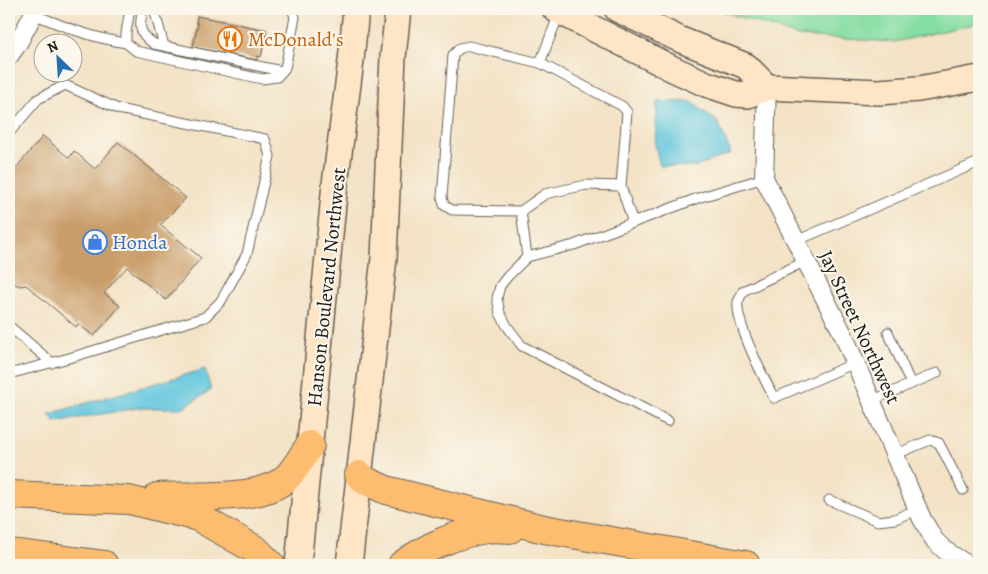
<svg xmlns="http://www.w3.org/2000/svg" width="988" height="574" viewBox="0 0 988 574" font-family="Alegreya,serif">
<rect width="100%" height="100%" fill="#fbf7ec"/>
<filter id="ink" filterUnits="userSpaceOnUse"><feTurbulence type="fractalNoise" baseFrequency=".02" numOctaves="2"/><feDisplacementMap in="SourceGraphic" scale="10" xChannelSelector="R" yChannelSelector="G"/><feConvolveMatrix kernelMatrix="1 2 1 2 8 2 1 2 1" color-interpolation-filters="sRGB"/></filter>
<filter id="wash" filterUnits="userSpaceOnUse"><feTurbulence type="fractalNoise" baseFrequency=".0096" numOctaves="4" result="noise"/><feDisplacementMap in="SourceGraphic" scale="20" xChannelSelector="R" yChannelSelector="G"/><feGaussianBlur stdDeviation="1.12" result="paint"/><feColorMatrix in="noise" values="0 0 0 0 0 0 0 0 0 0 0 0 0 0 0 0 0 1.4 0 .05"/><feComposite in="paint" operator="in"/></filter>
<g filter="url(#wash)">
<rect width="100%" height="100%" fill="#f3e2c5"/>
<path fill="#84dda3" stroke="#507c60" d="M715 9H979V23L894 42 798 36Z"/>
<path fill="#60c6dd" stroke="#3e717c" d="M690 101 718 122 731 153 696 167 660 166 655 145 657 102Z
M205 369 211 390 182 408H137L55 422 49 414Z"/>
<g id="blocks">
<path fill="#c99d69" d="M197 16 267 30 261 57 257 56V60L193 47 198 23H196Z
M43 136 69 158 74 151 95 169 118 142 186 198 160 225 201 258 166 300 127 267 104 293 120 306 94 336 78 324 76 327 26 285 20 286 15 284 12 280 9 271V176Z"/>
</g>
</g>
<g filter="url(#ink)">
<use href="#blocks" fill-opacity="0" stroke="#676157" stroke-width="1"/>
<g fill="none" stroke-linecap="round" stroke-linejoin="round">
<defs>
<path id="lane" d="M130 9 126 33V43L136 51 262 79 277 77 285 68 295 17 292 9
M143 9C139 26 138 33 154 44L282 71
M154 9 164 46
M33 14C65 27 92 38 126 43
M540 63 622 106 627 112 621 186 586 185 545 194 521 211 452 210 444 205 442 197 453 55 460 48 469 46 540 63 559 14
M9 133 38 99 65 85 118 109 265 139 270 156 247 254 221 301 205 317 69 358 9 374
M621 186 633 223
M521 211 527 257
M796 241 979 162
M806 261 743 291C742 294 739 299 738 302 735 323 764 378 774 398L855 363
M9 326 52 363
M888 332 911 384
M871 401 937 373
M668 421 522 346 507 326 500 313 497 298 500 286 507 277 527 257 574 245 698 198 764 178
M894 455 930 440 939 443 963 490
M829 500 878 521 895 519 918 509"/>
<path id="street" d="M9 56 17 45 36 9
M767 87 764 178 843 334 922 519 935 541 947 552 968 565"/>
<path id="secondary" d="M555 9 673 69 706 84 736 94 748 95 767 87 879 92 919 89 979 78
M617 9 681 40 746 66 767 87
M298 565 335 184 351 61 356 9
M349 565 384 258 393 57 398 9"/>
<path id="highway" d="M359 475 366 481 386 490 544 529 746 565
M9 495 129 500 198 517 256 550 271 565
M157 497C193 495 258 502 285 479 294 472 303 455 310 445
M9 553 104 565
M402 565C426 547 457 533 487 529 494 527 503 529 510 529"/>
</defs>
<use href="#lane" stroke="#676157" stroke-width="11"/>
<use href="#street" stroke="#676157" stroke-width="20"/>
<use href="#secondary" stroke="#676157" stroke-width="28"/>
<use href="#highway" stroke="#676157" stroke-width="30"/>
<use href="#lane" stroke="#fff" stroke-width="9"/>
<use href="#street" stroke="#fff" stroke-width="18"/>
<use href="#secondary" stroke="#fee5c5" stroke-width="25"/>
<use href="#highway" stroke="#fcbd6f" stroke-width="28"/>
</g>
</g>
<defs>
<symbol id="restaurant-ring" viewBox="-11 -11 22 22"><circle r="9.5" fill="#fbf7ec" stroke="#e8710a" stroke-width="1.5"/><path d="M-5-6h1v4h1v-4h1v4h1v-4h1v5L-1.5 .5V6h-2V.5L-5-1ZM5-6V6H3V1.5H1.5Q1.5-4 5-6Z" fill="#e8710a"/></symbol>
<symbol id="shop-ring" viewBox="-11 -11 22 22"><circle r="9.5" fill="#fbf7ec" stroke="#3f7fe0" stroke-width="1.5"/><path d="M-5-2.5h2.3a2.7 3.5 0 0 1 5.4 0H5L5.5 6h-11ZM-1.5-2.5h3a1.5 2.3 0 0 0-3 0Z" fill="#3f7fe0"/></symbol>
</defs>
<g fill-rule="evenodd">
<use href="#restaurant-ring" x="216" y="25" width="28" height="28"/>
<use href="#shop-ring" x="81" y="228" width="28" height="28"/>
</g>
<g text-anchor="middle" stroke-width="4" stroke-linejoin="round" paint-order="stroke">
<g font-size="20" fill="#c56008" stroke="#fbf7ec" text-anchor="start">
<text x="248" y="46">McDonald's</text>
</g>
<g font-size="20" fill="#366cbe" stroke="#fbf7ec" text-anchor="start">
<text x="112" y="249">Honda</text>
</g>
<g font-size="20" fill="#1c1c1c" stroke="#fbf7ec">
<text transform="translate(326 287) rotate(-84)" y="7">Hanson Boulevard Northwest</text>
<text transform="translate(860 327) rotate(65)" y="7">Jay Street Northwest</text>
</g>
</g>
<rect width="988" height="574" fill="none" stroke="#fbf7ec" stroke-width="30"/>
<g transform="translate(58 58) rotate(335)"><circle r="24" fill="#fbf7ec" stroke="#a29f99"/>
<path d="M0-4L9 19L0 12L-9 19Z" fill="#1f6fb2"/>
<text y="-8" font-size="14" font-weight="bold" text-anchor="middle" fill="#1c1c1c">N</text>
</g>
</svg>
